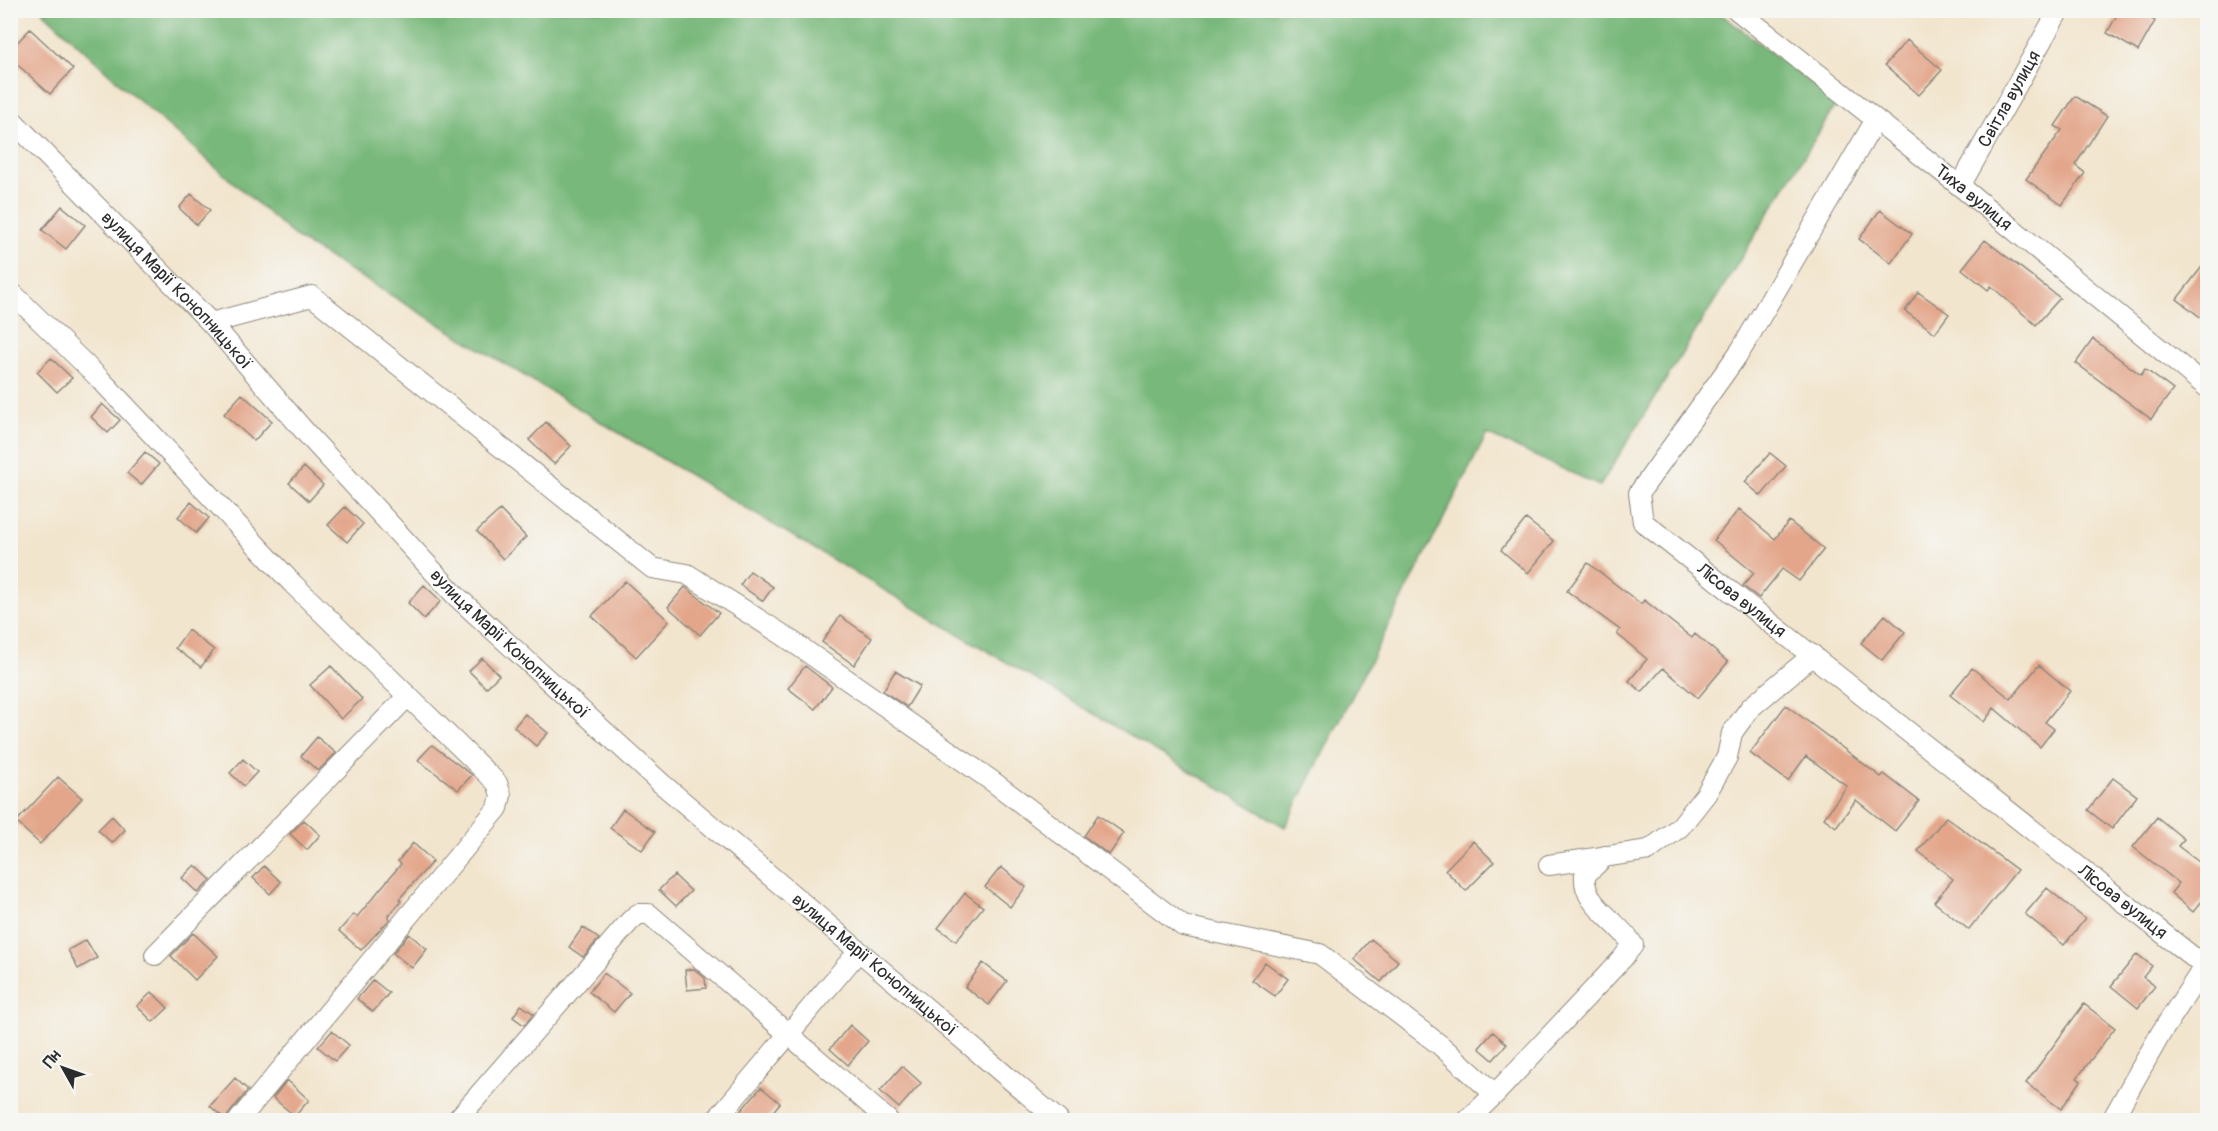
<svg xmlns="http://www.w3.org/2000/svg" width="2218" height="1131" viewBox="0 0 2218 1131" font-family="Pangolin,sans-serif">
<rect width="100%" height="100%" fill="#f6f6f2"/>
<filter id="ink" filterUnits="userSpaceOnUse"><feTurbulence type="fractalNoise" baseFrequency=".0167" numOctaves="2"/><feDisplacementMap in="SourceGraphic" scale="12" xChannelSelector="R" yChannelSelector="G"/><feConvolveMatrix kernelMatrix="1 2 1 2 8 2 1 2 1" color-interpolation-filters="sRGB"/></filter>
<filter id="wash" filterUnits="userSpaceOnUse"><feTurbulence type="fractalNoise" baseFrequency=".008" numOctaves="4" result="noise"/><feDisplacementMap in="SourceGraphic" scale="24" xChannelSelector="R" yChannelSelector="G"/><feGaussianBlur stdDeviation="1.35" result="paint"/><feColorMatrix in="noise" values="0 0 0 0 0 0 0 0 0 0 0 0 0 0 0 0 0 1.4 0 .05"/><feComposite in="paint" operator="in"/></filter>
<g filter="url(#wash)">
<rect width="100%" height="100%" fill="#f2e5ce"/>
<path fill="#78b87a" stroke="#527252" stroke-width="1.5" d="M42 11H1717L1837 103 1600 486 1487 434 1285 827 649 451 298 239 118 82Z"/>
<g id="blocks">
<path fill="#e3a68a" d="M2120 10H2136L2155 21 2138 51 2107 33Z
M30 29 73 69 50 94 10 58V50Z
M1907 40 1942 70 1919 95 1885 65Z
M2075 96 2107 116 2075 165 2085 173 2062 205 2026 179 2062 130 2055 126Z
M191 194 210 210 197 225 179 208Z
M62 206 85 225 66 249 42 230Z
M1880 210 1912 234 1891 263 1859 239Z
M1985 240 2060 298 2036 325 1991 286 1988 290 1962 269Z
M2208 259V323L2177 299Z
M1918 292 1949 314 1935 333 1905 311Z
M2093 339 2141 375 2145 369 2173 390 2151 419 2076 363Z
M51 358 72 378 57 392 37 372Z
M242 394 272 421 254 441 224 414Z
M102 404 120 420 108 433 91 417Z
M546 422 571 446 554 464 529 440Z
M145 452 159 464 141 485 127 473Z
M1770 453 1786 466 1761 496 1745 482Z
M304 467 323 485 309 501 289 483Z
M191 502 209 518 196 533 178 517Z
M345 507 363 524 347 542 328 525Z
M1739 509 1775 539 1789 521 1824 549 1799 581 1782 569 1759 598 1743 586 1754 573 1714 540Z
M500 510 526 537 503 559 477 531Z
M1526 519 1554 541 1528 573 1501 550Z
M1588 563 1641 604 1644 600 1692 638 1695 634 1728 662 1698 698 1663 668 1642 692 1629 681 1647 659 1617 634 1620 630 1567 591Z
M750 571 773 587 763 601 740 585Z
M625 581 669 621 636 657 592 616Z
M424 585 441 601 424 619 408 603Z
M685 587 719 613 700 635 668 607Z
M1885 615 1905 632 1882 660 1861 643Z
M840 616 872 638 854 665 822 642Z
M188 630 214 650 201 667 175 648Z
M482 658 499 675 486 688 469 671Z
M2039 665 2070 691 2045 722 2054 729 2040 747 1994 708 1984 722 1950 695 1972 668 2011 699Z
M331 666 362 699 341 719 310 685Z
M805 666 832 687 815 709 788 688Z
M895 671 920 686 907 707 883 691Z
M1786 705 1881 777 1884 774 1919 801 1895 831 1856 800 1836 827 1824 818 1847 786 1806 756 1788 781 1750 753Z
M525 714 548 733 536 746 514 727Z
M317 737 336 753 318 771 301 756Z
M432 745 472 775 458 790 418 760Z
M243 759 257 772 244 786 230 773Z
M58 777 82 798 40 844 16 822Z
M2113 778 2137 796 2112 829 2088 810Z
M623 809 655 832 642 850 610 828Z
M1098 815 1124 833 1109 855 1084 836Z
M112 816 125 830 112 843 98 830Z
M1946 817 2017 870 1969 930 1934 902 1953 879 1918 851Z
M2157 817 2184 839 2178 846 2208 869V894L2193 912 2171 893 2179 883 2133 847Z
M304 820 320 835 307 850 290 834Z
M1473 841 1494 862 1466 891 1445 870Z
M413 843 433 861 399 899 401 901 388 917 390 919 361 950 339 931 354 914 357 917 401 864 398 861Z
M195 865 211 880 198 893 182 878Z
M264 866 281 882 270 894 253 878Z
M1001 867 1026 887 1010 907 985 887Z
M674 875 691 891 676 906 659 890Z
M2047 888 2085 919 2064 945 2025 914Z
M965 893 983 907 956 941 938 928Z
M583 927 599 939 583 957 569 947Z
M193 933 218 956 195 980 171 956Z
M409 934 427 949 412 968 393 953Z
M1371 939 1398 961 1381 982 1354 959Z
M86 940 97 958 78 969 68 950Z
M2137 954 2152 966 2143 977 2155 986 2138 1008 2111 986Z
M1265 962 1288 979 1275 996 1252 980Z
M983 963 1007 981 989 1005 965 987Z
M694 969 705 978 706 988 687 990 685 970Z
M604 973 630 993 614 1012 589 992Z
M373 980 389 993 373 1012 357 999Z
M152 992 168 1008 153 1022 137 1006Z
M2084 1004 2115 1028 2077 1078 2081 1081 2061 1109 2026 1083Z
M521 1005 534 1014 524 1025 513 1017Z
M850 1025 868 1041 848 1065 830 1049Z
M332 1031 349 1045 335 1061 318 1047Z
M1493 1032 1507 1044 1493 1060 1479 1048Z
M902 1066 921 1083 899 1108 880 1091Z
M235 1078 248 1090 225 1119 210 1106Z
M287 1080 309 1100 295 1116 273 1098Z
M761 1087 780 1103 766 1120H733Z"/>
</g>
</g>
<g filter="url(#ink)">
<use href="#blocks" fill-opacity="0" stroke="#8e887c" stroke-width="1.5"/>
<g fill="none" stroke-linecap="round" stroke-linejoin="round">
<defs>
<g id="minor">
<path id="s1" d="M1737 10 1960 186 2208 388"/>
<path id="s2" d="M10 118 211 323 307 434 456 596 662 784 1058 1120"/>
<path id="s3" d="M1875 121 1741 350 1639 493 1643 522 2208 969"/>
<path id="s4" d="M1960 186 2059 10"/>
<path d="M10 291 101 380 293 584 497 783 501 795 498 808 239 1120"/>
<path d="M211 323 312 296 652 568 687 574 783 635 992 781 1183 926 1320 954 1440 1045 1488 1088 1497 1092 1622 959 1633 945C1617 919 1582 905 1585 875L1605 856"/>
<path d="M1549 865 1649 850 1680 827 1706 794 1727 757 1732 733 1750 708 1813 655"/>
<path d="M155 955 408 696"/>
<path d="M457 1120 630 921 638 914H649L888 1120"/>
<path d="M716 1120 858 952"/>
<path d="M1468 1120 1497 1092"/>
<path d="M2112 1120 2161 1033 2200 973 2208 965"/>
</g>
</defs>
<use href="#minor" stroke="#8e887c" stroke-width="22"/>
<use href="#minor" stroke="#fff" stroke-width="20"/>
</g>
</g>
<g text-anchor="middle" stroke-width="4.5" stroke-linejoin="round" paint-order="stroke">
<g font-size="18" fill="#2b2b2b" stroke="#f6f6f2">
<text dy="6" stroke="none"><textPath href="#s4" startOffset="100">Світла вулиця</textPath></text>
<text dy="6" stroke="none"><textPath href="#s1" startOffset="302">Тиха вулиця</textPath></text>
<text dy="6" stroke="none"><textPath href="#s2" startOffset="240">вулиця Марії Конопницької</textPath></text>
<text dy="6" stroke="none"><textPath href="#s3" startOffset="596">Лісова вулиця</textPath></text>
<text dy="6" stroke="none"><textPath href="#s2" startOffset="726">вулиця Марії Конопницької</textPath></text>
<text dy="6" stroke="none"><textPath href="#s3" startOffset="1082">Лісова вулиця</textPath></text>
<text dy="6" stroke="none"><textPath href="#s2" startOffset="1212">вулиця Марії Конопницької</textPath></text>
</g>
</g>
<rect width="2218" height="1131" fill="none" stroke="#f6f6f2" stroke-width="36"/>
<g transform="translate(63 1068) rotate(310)" stroke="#f6f6f2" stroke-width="4.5" paint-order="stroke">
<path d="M0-4.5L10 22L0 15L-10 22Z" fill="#2b2b2b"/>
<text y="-9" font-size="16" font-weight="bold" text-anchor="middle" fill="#2b2b2b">Пн</text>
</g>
</svg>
